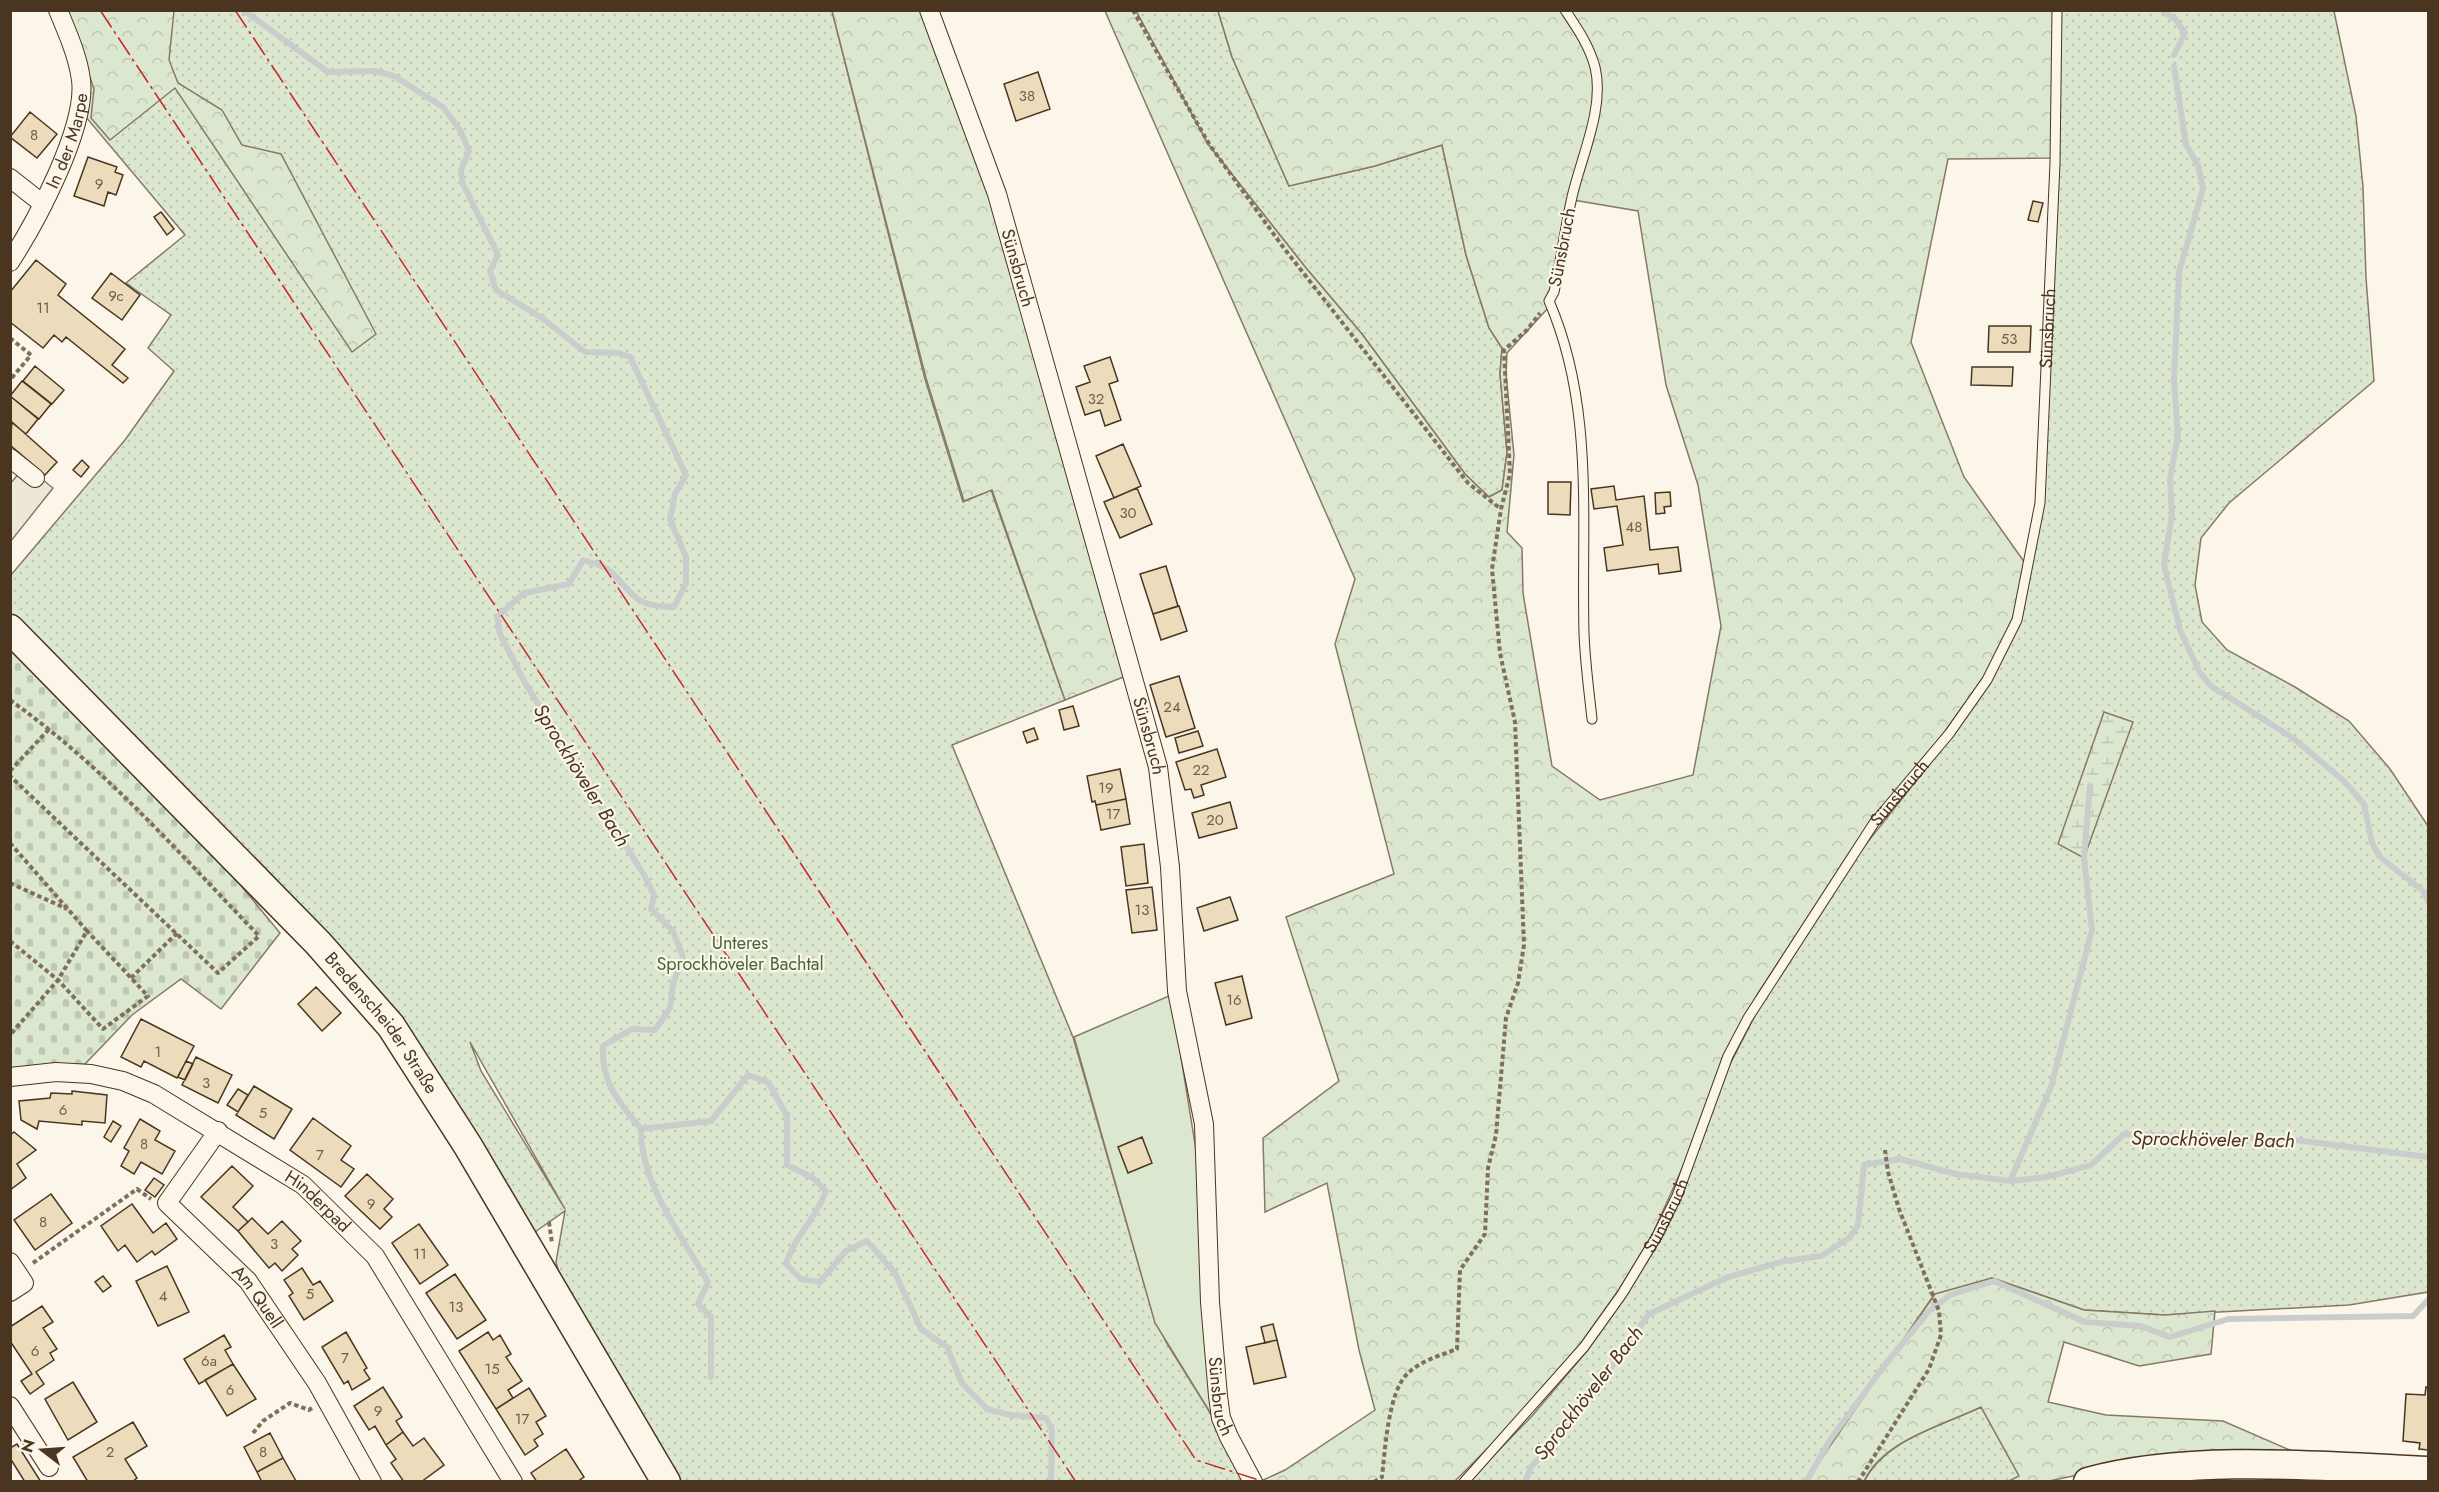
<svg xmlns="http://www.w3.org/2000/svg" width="2439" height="1492" viewBox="0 0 2439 1492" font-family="Jost,sans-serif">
<defs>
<pattern id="grass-dots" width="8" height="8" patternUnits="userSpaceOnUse" patternTransform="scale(1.5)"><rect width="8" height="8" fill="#dce7d0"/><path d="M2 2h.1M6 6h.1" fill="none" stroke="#bec7b2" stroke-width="1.8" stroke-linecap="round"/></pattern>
<pattern id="forest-crowns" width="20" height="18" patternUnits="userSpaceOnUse" patternTransform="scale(1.5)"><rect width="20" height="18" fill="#dce7d0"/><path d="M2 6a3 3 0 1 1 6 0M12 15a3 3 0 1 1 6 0" fill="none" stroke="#bec7b2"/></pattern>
<pattern id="wetland-marsh" width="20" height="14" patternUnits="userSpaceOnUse" patternTransform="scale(1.5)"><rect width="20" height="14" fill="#dce7d0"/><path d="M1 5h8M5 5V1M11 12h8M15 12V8" fill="none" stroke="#bec7b2"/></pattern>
<pattern id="cemetery-stones" width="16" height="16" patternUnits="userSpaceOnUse" patternTransform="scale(1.5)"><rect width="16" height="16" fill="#dce7d0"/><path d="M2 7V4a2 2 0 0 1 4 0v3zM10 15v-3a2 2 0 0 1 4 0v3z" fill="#bec7b2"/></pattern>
</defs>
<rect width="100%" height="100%" fill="#fbf6e9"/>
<path fill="url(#grass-dots)" stroke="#887966" stroke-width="1.5" fill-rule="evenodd" d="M62 11H832L925 379 963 502 991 490 1065 700 952 745 1073 1037 1145 1287 1166 1342 1216 1422 1246 1481H677L558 1270 556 1262 565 1211 535 1232 501 1178 135 738 11 614V575L125 440 174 371 148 348 171 315 126 283 185 235 80 110ZM470 1042 565 1209 481 1071Z
M1136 11H1218L1232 57 1289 186 1375 166 1442 145 1466 255 1489 328 1502 348 1500 374 1507 452 1502 490 1489 497 1465 474 1362 334 1306 268 1208 144Z
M2059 11H2334L2356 116 2363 187 2366 278 2374 381 2229 503 2201 538 2195 585 2202 622 2227 650 2295 687 2349 721 2390 769 2428 826V1292L2349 1305 2164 1315 2084 1310 1992 1278 1934 1295 1805 1481 1468 1482 1532 1416 1587 1351 1628 1293 1663 1236 1682 1195 1725 1074 1764 998 1858 854 1948 741 1989 682 2043 503Z
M1981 1407 2020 1477 2009 1482H1864C1884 1440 1941 1426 1981 1407Z"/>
<path fill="url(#forest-crowns)" stroke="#887966" stroke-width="1.5" fill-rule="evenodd" d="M67 11H174L169 60 178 83 222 110 242 145 281 154 376 334 352 352 175 88 110 140 91 118 94 89Z
M832 11H933L962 100 1126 676 1065 700 992 490 964 501 926 378Z
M1105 11H1136L1208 144 1306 268 1362 334 1465 474 1489 497 1502 490 1507 452 1500 374 1502 348 1489 328 1466 255 1442 145 1375 166 1289 186 1232 57 1218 11H2055L2051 158 1948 159 1911 342 1964 477 2025 563 2013 618 1984 677 1946 730 1851 850 1757 995 1717 1073 1691 1149 1652 1235 1618 1291 1581 1343 1528 1408 1455 1481H1261L1285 1470 1375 1410 1359 1350 1327 1183 1265 1212 1263 1138 1339 1081 1286 917 1394 874 1335 644 1355 579ZM1573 200 1638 211 1666 385 1698 485 1721 626 1693 775 1600 800 1552 766 1523 593 1522 548 1507 532 1514 455 1506 374 1507 353 1549 307Z
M1992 1278 2084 1310 2165 1315 2215 1311 2211 1354 2139 1366 2064 1342 2048 1402 2106 1415 2223 1421 2315 1461H2146L2049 1481H2009L2019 1476 1981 1407C1941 1426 1884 1440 1864 1481L1805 1482 1935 1294Z"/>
<path fill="url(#wetland-marsh)" stroke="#887966" stroke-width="1.5" d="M2104 712 2133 722 2084 858 2058 844Z"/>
<path fill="url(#cemetery-stones)" stroke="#887966" stroke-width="1.5" d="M10 647 205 842 280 933 221 1009 181 979 132 1015 85 1064 11 1071Z"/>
<path fill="#dce7d0" stroke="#887966" stroke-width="1.5" d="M1171 995 1201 1181 1216 1422 1155 1323 1074 1037Z"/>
<path fill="#ede7d9" stroke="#887966" stroke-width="1.5" d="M25 466 53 488 11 541 10 484Z"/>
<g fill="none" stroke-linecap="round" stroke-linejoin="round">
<path stroke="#c9cecd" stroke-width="6" d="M243 10 328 72 375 71 394 76 443 107 460 130 469 151 461 170 462 182 498 255 490 271 496 290 542 318 585 352 619 353 630 357 686 475 675 494 670 519 686 557V583L674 607C632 606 636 595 610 571 604 565 592 563 583 560L569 584 524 593 497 617 500 634 525 683 644 875 654 895 651 909 673 931 683 957 673 984 670 1008 655 1030 632 1029 603 1046C601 1083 619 1102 641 1129L711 1121 748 1075 768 1082 787 1116V1165L813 1178 826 1191C816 1219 795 1235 786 1264L801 1279 820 1282 846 1251 867 1241 895 1273 921 1329 947 1347 962 1383 987 1409 1010 1415 1046 1418 1052 1430 1051 1482
M2162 10 2176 20 2185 33 2174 55
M2174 66 2186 145 2198 165 2203 189 2179 272 2174 380 2178 436 2170 478 2172 514 2164 565 2180 630 2200 673 2211 686 2293 738 2344 781 2364 804 2372 843 2380 857 2423 891 2428 901
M641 1129C640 1183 682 1236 708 1282L698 1304 711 1317V1377
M2010 1181 2051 1087 2092 930 2084 858 2090 786
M1525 1482 1531 1467 1554 1443 1584 1405 1649 1314 1728 1277 1785 1261 1821 1256 1849 1238 1858 1225 1864 1165 1900 1159 1956 1174 2010 1181 2047 1177 2091 1165 2124 1134 2288 1139 2428 1157
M1806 1482 1830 1440 1884 1366 1928 1312 1950 1295 1994 1281 2085 1322 2141 1326 2170 1337 2228 1319 2413 1316 2428 1300"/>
</g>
<path fill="#ecdcbc" stroke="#4a3520" stroke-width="1.5" d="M1038 72 1050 109 1016 121 1004 84Z
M30 112 57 134 37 158 10 137Z
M88 157 117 167 115 172 123 175 116 195 108 192 104 206 74 196Z
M2033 201 2043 203 2038 222 2028 220Z
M161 212 174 229 167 235 154 217Z
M36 260 66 284 58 295 125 349 112 365 128 378 123 383 66 337 62 342 54 335 43 348 10 322V292Z
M111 273 140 295 122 320 92 298Z
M1989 326H2031L2030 352H1988Z
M1110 357 1118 381 1109 384 1121 420 1105 426 1100 410 1085 415 1076 387 1090 382 1084 366Z
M35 366 64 390 52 404 23 381Z
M1972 367H2013L2012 386 1971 385Z
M22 381 51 404 39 419 10 396Z
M10 396 38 419 26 434 10 421Z
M12 422 57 462 45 475 10 445Z
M1123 444 1141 486 1114 498 1096 456Z
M82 460 89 467 81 477 73 470Z
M1548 482H1571L1570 515 1548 514Z
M1614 486 1616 500 1644 496 1650 550 1678 547 1681 571 1659 574 1658 564 1607 571 1604 548 1623 545 1617 506 1594 509 1591 489Z
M1137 488 1152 524 1120 538 1104 502Z
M1670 492 1671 506 1664 507 1665 513 1656 514 1655 493Z
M1166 566 1178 606 1153 614 1140 574Z
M1179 606 1187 631 1161 640 1153 614Z
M1179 676 1195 728 1166 737 1150 685Z
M1073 706 1079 726 1064 730 1059 710Z
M1034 728 1038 739 1027 743 1023 732Z
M1198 731 1203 746 1179 753 1175 738Z
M1217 749 1226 777 1201 785 1204 795 1194 798 1191 789 1185 790 1176 762Z
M1120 769 1126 799 1096 805 1095 801 1092 802 1087 776Z
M1126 799 1130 824 1101 830 1096 805Z
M1230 802 1237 828 1199 838 1192 813Z
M1144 844 1148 883 1126 886 1121 847Z
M1152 887 1157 930 1132 933 1126 890Z
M1230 897 1238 920 1204 931 1197 908Z
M1242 976 1252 1018 1226 1025 1215 983Z
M316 987 341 1013 322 1031 298 1004Z
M141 1019 194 1046 177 1078 144 1061 141 1067 121 1057Z
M196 1057 232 1075 218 1103 182 1085Z
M186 1061 193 1064 185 1080 178 1077Z
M254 1086 292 1109 274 1139 236 1115Z
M238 1089 248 1095 238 1112 227 1105Z
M72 1091 107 1095 105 1123 82 1121V1125L39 1121 37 1129 21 1120 19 1101 50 1098 51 1093 72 1094Z
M313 1118 351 1146 341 1160 354 1169 341 1187 290 1150Z
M140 1119 160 1131 155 1140 175 1151 162 1174 141 1162 134 1174 121 1166 129 1151 124 1148Z
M113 1121 121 1126 111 1142 104 1137Z
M14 1132 36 1150 17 1164 26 1178 10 1190V1135Z
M1142 1137 1152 1163 1128 1173 1118 1147Z
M232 1166 253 1186 233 1207 248 1222 238 1231 201 1197Z
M367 1174 393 1199 384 1209 392 1217 380 1229 345 1196Z
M154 1178 164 1185 155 1197 145 1190Z
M51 1194 72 1223 35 1250 14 1220Z
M132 1204 153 1233 166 1223 177 1239 155 1255 152 1251 137 1262 125 1245 118 1251 101 1226Z
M252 1218 268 1234 282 1221 301 1241 292 1249 298 1255 282 1271 275 1263 269 1268 238 1231Z
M419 1224 448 1265 420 1284 392 1243Z
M167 1266 189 1312 158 1326 136 1281Z
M302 1268 313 1285 320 1281 333 1301 304 1320 289 1296 293 1293 284 1280Z
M455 1274 486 1320 457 1339 426 1293Z
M103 1276 111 1286 103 1292 95 1282Z
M42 1306 53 1322 43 1328 57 1349 50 1353 54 1360 36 1372 44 1384 30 1394 21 1381 32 1374 10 1341V1327Z
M1273 1324 1277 1340 1265 1343 1261 1327Z
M346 1332 367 1368 364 1370 370 1379 352 1390 348 1381 344 1384 322 1347Z
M488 1332 493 1340 500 1335 511 1354 506 1357 522 1381 508 1390 513 1398 496 1409 459 1351Z
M224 1335 231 1347 225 1350 233 1364 199 1384 184 1359Z
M1277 1340 1286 1377 1254 1384 1246 1347Z
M233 1364 256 1399 227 1416 205 1380Z
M73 1382 97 1422 68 1440 45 1399Z
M383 1387 402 1417 396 1421 403 1432 386 1445 375 1426 369 1430 354 1406Z
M2426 1387 2428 1388V1450L2419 1449 2420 1443 2403 1441 2406 1394 2425 1395Z
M529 1388 546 1416 536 1422 543 1434 534 1440 538 1446 525 1455 496 1409Z
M133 1422 147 1446 125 1459 137 1478 132 1482H88L73 1457Z
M403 1432 413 1446 424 1438 444 1465 421 1482H404L391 1463 396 1459 386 1445Z
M270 1433 283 1458 257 1472 244 1447Z
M17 1444 41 1482H25L10 1458V1448Z
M566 1449 584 1477 577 1482H537L531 1473Z
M283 1458 296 1481 262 1482 257 1472Z"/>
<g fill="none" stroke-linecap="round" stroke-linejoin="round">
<defs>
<g id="service">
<path d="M1565 10C1577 28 1589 45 1595 67 1605 108 1581 157 1572 197 1565 228 1561 260 1554 292L1549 301C1595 407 1581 521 1584 633 1585 662 1589 691 1592 719"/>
<path id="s1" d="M1464 1482 1584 1347 1622 1294 1657 1236 1677 1196 1728 1056 1748 1018 1874 823 1949 734 1987 680 2017 620 2040 503 2055 163 2057 10"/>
</g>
<g id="minor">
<path id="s2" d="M929 10 997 194 1158 767 1170 867 1177 991 1204 1124 1210 1302 1218 1396 1221 1418 1229 1437 1253 1482"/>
<path d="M10 178 43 204"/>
<path id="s3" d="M10 262C36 222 87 127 81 80 78 56 67 32 58 10"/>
<path d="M10 458 35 478"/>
<path id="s4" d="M10 1077 56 1072 91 1074 123 1081 154 1094 303 1185 375 1256 513 1482"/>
<path id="s5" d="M218 1131 167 1203 248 1281 317 1383 372 1482"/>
<path d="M10 1262 24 1283 10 1292"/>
<path d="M10 1406 49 1467"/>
</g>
<g id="primary">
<path id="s6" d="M10 629 318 943 391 1026 468 1146 666 1482"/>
<path d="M2088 1482C2188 1454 2324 1466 2428 1471"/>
</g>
</defs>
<use href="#service" stroke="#4a3520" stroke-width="11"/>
<use href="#minor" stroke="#4a3520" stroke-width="20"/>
<use href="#primary" stroke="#4a3520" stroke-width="31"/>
<path stroke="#7f6f5c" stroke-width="4" stroke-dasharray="4.5 3" stroke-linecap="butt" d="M1133 10 1209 144 1283 247 1468 483 1501 509
M10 338 31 355 10 380
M10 700C103 766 180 854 259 936L218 973 10 776
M10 771 50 728
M10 843 87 931 58 980 10 1035
M10 883 67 909
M10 941 58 980 103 1029 148 996 87 931
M131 978 177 933
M549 1222 552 1243
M33 1263 137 1189 151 1199
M253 1433 263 1421 290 1403 309 1410 312 1408
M1374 1482 1382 1477C1385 1451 1388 1393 1407 1374 1420 1361 1441 1355 1457 1349L1460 1270 1485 1234 1488 1168 1496 1135 1506 1018 1518 983 1524 945 1515 722 1500 653 1492 569 1501 509 1510 474 1504 350 1527 330 1540 313
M1858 1482 1929 1369 1941 1335 1939 1311 1899 1209 1888 1172 1885 1150"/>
<use href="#service" stroke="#fbf6e9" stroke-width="9"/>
<use href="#minor" stroke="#fbf6e9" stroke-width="18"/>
<use href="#primary" stroke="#fbf6e9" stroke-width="28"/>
<path stroke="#c62828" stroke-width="1.5" stroke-dasharray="21 4.5 3 4.5" stroke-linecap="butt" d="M100 10 1076 1482
M235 10 1196 1460 1265 1482"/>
</g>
<g text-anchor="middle" stroke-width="4.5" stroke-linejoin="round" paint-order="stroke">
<g font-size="15" fill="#725f47">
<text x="1027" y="101">38</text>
<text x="34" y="140">8</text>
<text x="99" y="189">9</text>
<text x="116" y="301">9c</text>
<text x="43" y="313">11</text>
<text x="2009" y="344">53</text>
<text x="1096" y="404">32</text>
<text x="1128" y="518">30</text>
<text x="1634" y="532">48</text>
<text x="1172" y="712">24</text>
<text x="1201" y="775">22</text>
<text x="1106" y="793">19</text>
<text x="1113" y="819">17</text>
<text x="1215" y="825">20</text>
<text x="1142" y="915">13</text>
<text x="1234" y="1005">16</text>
<text x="158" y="1057">1</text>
<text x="206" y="1088">3</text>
<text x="63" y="1115">6</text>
<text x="263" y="1118">5</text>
<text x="144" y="1149">8</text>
<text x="320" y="1160">7</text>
<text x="371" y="1209">9</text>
<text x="43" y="1227">8</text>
<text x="274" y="1249">3</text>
<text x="420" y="1259">11</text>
<text x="310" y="1299">5</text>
<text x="163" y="1301">4</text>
<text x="456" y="1312">13</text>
<text x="35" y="1356">6</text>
<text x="345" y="1363">7</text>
<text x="209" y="1366">6a</text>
<text x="492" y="1374">15</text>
<text x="230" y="1395">6</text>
<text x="378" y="1416">9</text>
<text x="522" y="1424">17</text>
<text x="110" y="1457">2</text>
<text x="263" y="1457">8</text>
</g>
<g font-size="18" fill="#4a3520" stroke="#fbf6e9">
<text dy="6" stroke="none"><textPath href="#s3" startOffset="135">In der Marpe</textPath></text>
<text transform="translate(1562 247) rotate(-79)" y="6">Sünsbruch</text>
<text dy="6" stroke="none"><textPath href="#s2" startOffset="273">Sünsbruch</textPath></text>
<text dy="6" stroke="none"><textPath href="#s1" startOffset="1326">Sünsbruch</textPath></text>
<text dy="6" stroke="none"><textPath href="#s2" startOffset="759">Sünsbruch</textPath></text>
<text dy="6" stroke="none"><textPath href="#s1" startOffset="822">Sünsbruch</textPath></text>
<text dy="6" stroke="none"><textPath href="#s6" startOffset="542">Bredenscheider Straße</textPath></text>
<text dy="6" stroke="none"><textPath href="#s4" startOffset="344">Hinderpad</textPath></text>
<text dy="6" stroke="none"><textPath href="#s1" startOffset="336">Sünsbruch</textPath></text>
<text dy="6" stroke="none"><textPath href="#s5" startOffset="219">Am Quell</textPath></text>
<text dy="6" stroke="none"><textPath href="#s2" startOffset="1425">Sünsbruch</textPath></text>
</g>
<g font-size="18" fill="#436837" stroke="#fbf6e9">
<text x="740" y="949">Unteres<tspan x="740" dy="21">Sprockhöveler Bachtal</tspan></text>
</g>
<g font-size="20" font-style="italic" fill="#4a3520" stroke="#fbf6e9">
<text transform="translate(582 775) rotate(58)" y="7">Sprockhöveler Bach</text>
<text transform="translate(2213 1139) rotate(1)" y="7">Sprockhöveler Bach</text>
<text transform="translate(1588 1393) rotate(-52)" y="7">Sprockhöveler Bach</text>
</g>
</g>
<rect width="2439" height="1492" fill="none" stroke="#4a3520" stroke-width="24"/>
<g transform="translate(42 1450) rotate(287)" stroke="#fbf6e9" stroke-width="4.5" paint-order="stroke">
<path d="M0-4.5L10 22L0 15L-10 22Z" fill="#4a3520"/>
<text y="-9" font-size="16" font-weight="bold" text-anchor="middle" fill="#4a3520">N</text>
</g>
</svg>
